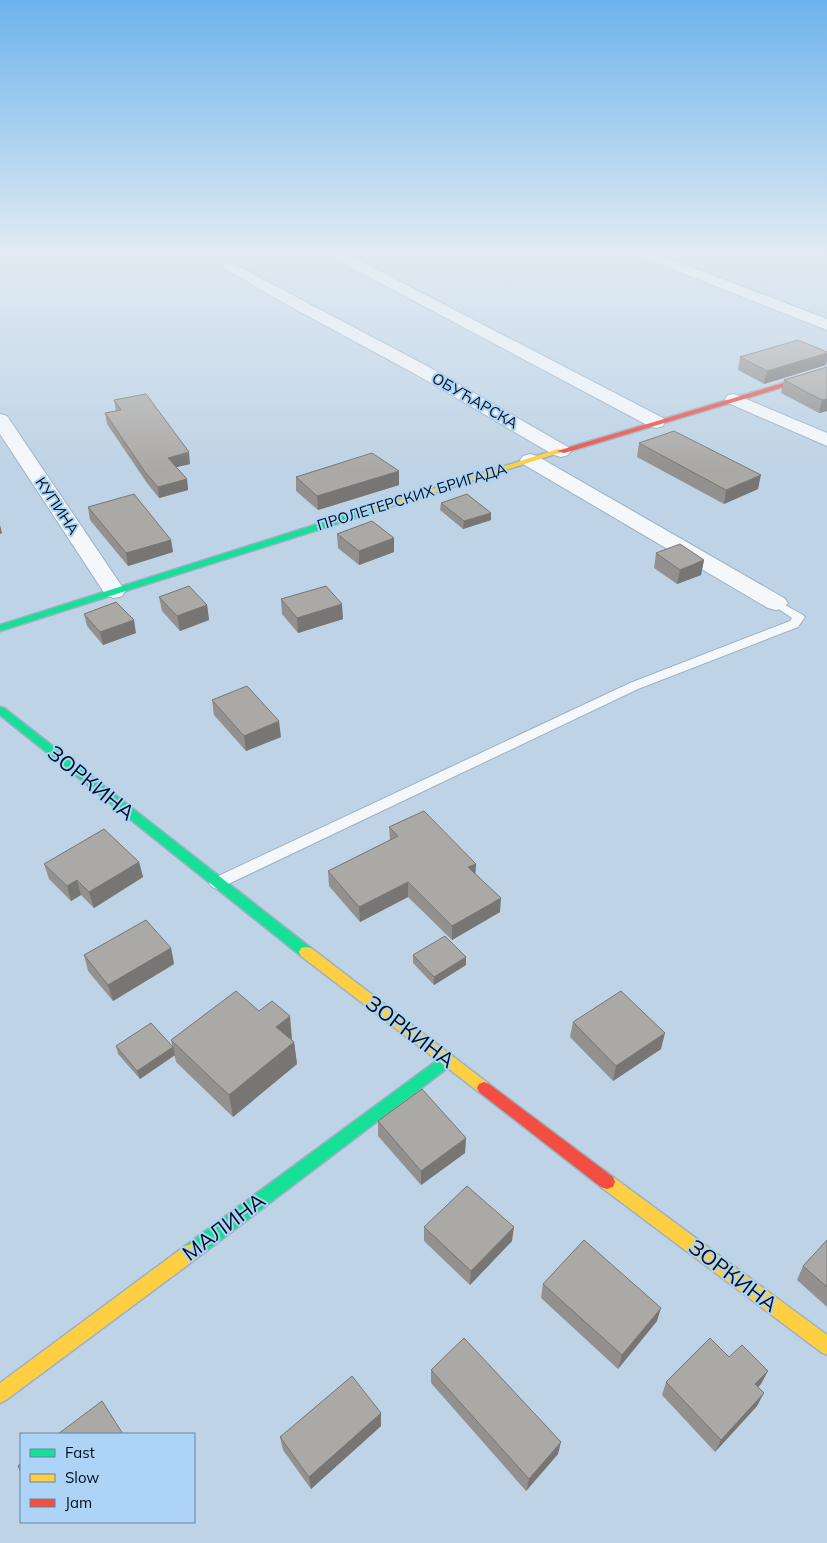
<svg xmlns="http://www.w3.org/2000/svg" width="827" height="1543" viewBox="0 0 827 1543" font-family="Mulish,sans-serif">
<rect width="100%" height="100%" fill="#bed3e5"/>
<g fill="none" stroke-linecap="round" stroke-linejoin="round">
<defs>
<path id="lane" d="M776 600 803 615 805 617 798 627 638 689 222 887 217 889 212 887 209 883 212 879 630 683 790 621 792 618 770 603Z"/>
<path id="street" d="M326 252H343L663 418 665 422 663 426 656 428 649 426 328 255Z
M634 252H652L827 319V330L636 255Z
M230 262 429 367 568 447 571 451 568 455 561 457 554 455 417 375 293 308 225 269 223 266 225 263Z
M734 394 827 433V446L728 403 725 399 728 395Z
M0 414 7 416 125 591 122 596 114 598 106 596 103 591 0 434Z
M530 454 537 456 784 598 788 603 784 608 776 610 768 608 523 464 520 460 523 456Z"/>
<path id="fast" d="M371 507 374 508V512L0 631V625Z
M0 707 4 708 311 948 313 952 311 956 306 957 301 956 0 715Z
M448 1054 453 1056 455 1060 453 1064 197 1258 191 1260 185 1258 183 1252 185 1246 443 1056Z"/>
<path id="slow" d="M558 449 565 451 374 512H368L367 510Z
M306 947 311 948 489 1084 491 1088 489 1092 484 1094 479 1092 301 956 299 952 301 948Z
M607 1175 613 1177 827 1335V1355L821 1352 601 1187 599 1182 601 1177Z
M191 1244 197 1246 199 1252 197 1258 6 1400 0 1403V1383L185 1246Z"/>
<path id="jam" d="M827 370V374L564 453 557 451Z
M484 1082 489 1084 613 1177 615 1182 613 1187 607 1189 601 1187 479 1092 477 1088 479 1084Z"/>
</defs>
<use href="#lane" stroke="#9bb1c4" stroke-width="2"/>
<use href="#street" stroke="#9bb1c4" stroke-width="2"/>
<use href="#fast" stroke="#9bb1c4" stroke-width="3"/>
<use href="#slow" stroke="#9bb1c4" stroke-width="3"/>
<use href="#jam" stroke="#9bb1c4" stroke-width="3"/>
<use href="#lane" fill="#f5f8fb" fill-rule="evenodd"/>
<use href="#street" fill="#f5f8fb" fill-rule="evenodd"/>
<use href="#fast" fill="#16e098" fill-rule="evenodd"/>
<use href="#slow" fill="#ffcf43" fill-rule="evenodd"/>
<use href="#jam" fill="#f24e42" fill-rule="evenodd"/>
</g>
<path fill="#93918f" d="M827 352V360L826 365 764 384 738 370 740 357Z
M827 367V411L819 413 781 393 784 380Z
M114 400 190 464 176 467 187 479 188 490 159 498 147 483 107 424 105 413 116 411Z
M639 443 758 489 724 504 637 457Z
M296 477 399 485 318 510 296 491Z
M441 503 491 520 463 529 440 510Z
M88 507 171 540 173 552 128 566 90 520Z
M337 534 394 552 359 565 338 548Z
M656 553 704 560 701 575 677 584 654 568Z
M159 597 207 605 209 620 180 631 162 611Z
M281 599 343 619 298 633 282 614Z
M84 614 136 633 103 645 87 626Z
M212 700 281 737 246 751 214 715Z
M389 827 476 864 475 874 500 912 452 940 408 897 360 922 329 886 328 871 390 840Z
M139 862 143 877 94 908 81 895 71 901 49 879 44 864Z
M171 948 174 964 113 1001 88 971 84 955Z
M413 955 466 965 434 985 413 963Z
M573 1022 661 1049 613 1081 570 1037Z
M292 1039 291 1040 294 1042 297 1064 233 1117 176 1062 171 1040Z
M116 1046 173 1047 175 1055 140 1079 118 1054Z
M378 1121 466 1138 465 1153 421 1185 378 1136Z
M424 1227 512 1241 470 1285 424 1241Z
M827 1240V1307L797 1280 803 1266Z
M543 1284 657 1321 618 1369 541 1298Z
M729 1357 761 1384 758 1387 757 1406 715 1452 662 1395 666 1382Z
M431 1370 558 1454 526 1491 431 1383Z
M381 1413V1426L311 1489 283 1450 280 1437Z"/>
<path fill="#787674" d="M827 353V360L826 365 764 384 767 371Z
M827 399V411L819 413 822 400Z
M189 452 190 464 169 469 168 458Z
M399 471V485L318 510 317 496Z
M761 475 758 489 724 504 726 490Z
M187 479 188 490 159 498 158 487Z
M491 513V520L463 529 464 521Z
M0 525 2 533 0 534Z
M394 538V552L359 565V551Z
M171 540 173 552 128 566 126 553Z
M704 560 701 575 677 584 680 570Z
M342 604 343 619 298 633 297 618Z
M207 605 209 620 180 631 177 616Z
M134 620 136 633 103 645 100 632Z
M279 721 281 737 246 751 244 736Z
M139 862 143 877 94 908 89 892Z
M476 864 475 878 468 867Z
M77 880 81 895 71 901 67 886Z
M408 882V897L360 922 359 907Z
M501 898 500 912 452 940V926Z
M171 948 174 964 113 1001 108 985Z
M466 957V965L434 985V977Z
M290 1016 292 1039 279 1049 276 1027Z
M665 1033 661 1049 613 1081 616 1066Z
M294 1042 297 1064 233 1117 229 1095Z
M173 1047 175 1055 140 1079 137 1071Z
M466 1138 465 1153 421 1185V1171Z
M514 1227 512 1241 470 1285 471 1271Z
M661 1308 657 1321 618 1369 622 1355Z
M768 1371 761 1384 749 1397 755 1384Z
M764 1393 757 1406 715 1452 721 1440Z
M381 1413V1426L311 1489 309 1477Z
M561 1442 558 1454 526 1491 529 1479Z"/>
<path fill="#aba9a6" stroke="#787674" d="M798 340 827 352V353L767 371 740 357Z
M827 367V399L822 400 784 380Z
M146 394 189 452 168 458 187 479 158 487 145 472 105 413 121 410 114 400Z
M674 431 761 475 726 490 639 443Z
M372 453 399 471 317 496 296 477Z
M134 494 171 540 126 553 88 507Z
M467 494 491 513 464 521 441 503Z
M372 521 394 538 359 551 337 534Z
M680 544 704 560 680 570 656 553Z
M189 586 207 605 177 616 159 597Z
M326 586 342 604 297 618 281 599Z
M116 602 134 620 100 632 84 614Z
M247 686 279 721 244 736 212 700Z
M424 811 476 864 468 867 501 898 452 926 408 882 359 907 328 871 398 836 389 827Z
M104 829 139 862 89 892 77 880 67 886 44 864Z
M146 920 171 948 108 985 84 955Z
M445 936 466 957 434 977 413 955Z
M236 991 259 1011 272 1001 290 1016 276 1027 294 1042 229 1095 171 1040Z
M621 991 665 1033 616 1066 573 1022Z
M151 1023 173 1047 137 1071 116 1046Z
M422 1089 466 1138 421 1171 378 1121Z
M467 1186 514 1227 471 1271 424 1227Z
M584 1240 661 1308 622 1355 543 1284Z
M827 1240V1287L803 1266Z
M464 1338 561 1442 529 1479 431 1370Z
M710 1338 729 1357 742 1345 768 1371 755 1384 764 1393 721 1440 666 1382Z
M352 1376 381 1413 309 1477 280 1437Z
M102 1401 123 1434H58Z
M21 1463V1472L18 1466Z"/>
<linearGradient id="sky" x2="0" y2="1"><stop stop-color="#6db3ec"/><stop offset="0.54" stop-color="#e2ebf3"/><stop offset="1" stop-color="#e2ebf3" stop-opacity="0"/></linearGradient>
<rect width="827" height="468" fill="url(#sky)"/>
<g text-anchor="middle" stroke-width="4" stroke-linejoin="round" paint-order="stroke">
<g font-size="15" fill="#000d1c" stroke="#add4f6">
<text transform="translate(475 401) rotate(30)" y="5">ОБУЋАРСКА</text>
<text transform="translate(412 497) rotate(-17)" y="5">ПРОЛЕТЕРСКИХ БРИГАДА</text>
<text transform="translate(57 506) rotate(56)" y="5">КУПИНА</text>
</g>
<g font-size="21" fill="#000d1c" stroke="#add4f6">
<text transform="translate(91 783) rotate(39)" y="7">ЗОРКИНА</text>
<text transform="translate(410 1032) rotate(37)" y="7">ЗОРКИНА</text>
<text transform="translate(224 1227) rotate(-37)" y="7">МАЛИНА</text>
<text transform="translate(733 1276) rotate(37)" y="7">ЗОРКИНА</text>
</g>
</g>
<rect x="20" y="1433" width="175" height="90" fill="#add4f6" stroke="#68849f"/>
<rect x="30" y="1449" width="25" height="8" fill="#16e098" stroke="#68849f"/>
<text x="65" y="1458" font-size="15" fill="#000d1c">Fast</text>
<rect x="30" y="1474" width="25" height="8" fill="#ffcf43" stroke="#68849f"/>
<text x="65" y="1483" font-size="15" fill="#000d1c">Slow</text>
<rect x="30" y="1499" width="25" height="8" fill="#f24e42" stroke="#68849f"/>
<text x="65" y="1508" font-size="15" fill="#000d1c">Jam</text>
</svg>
